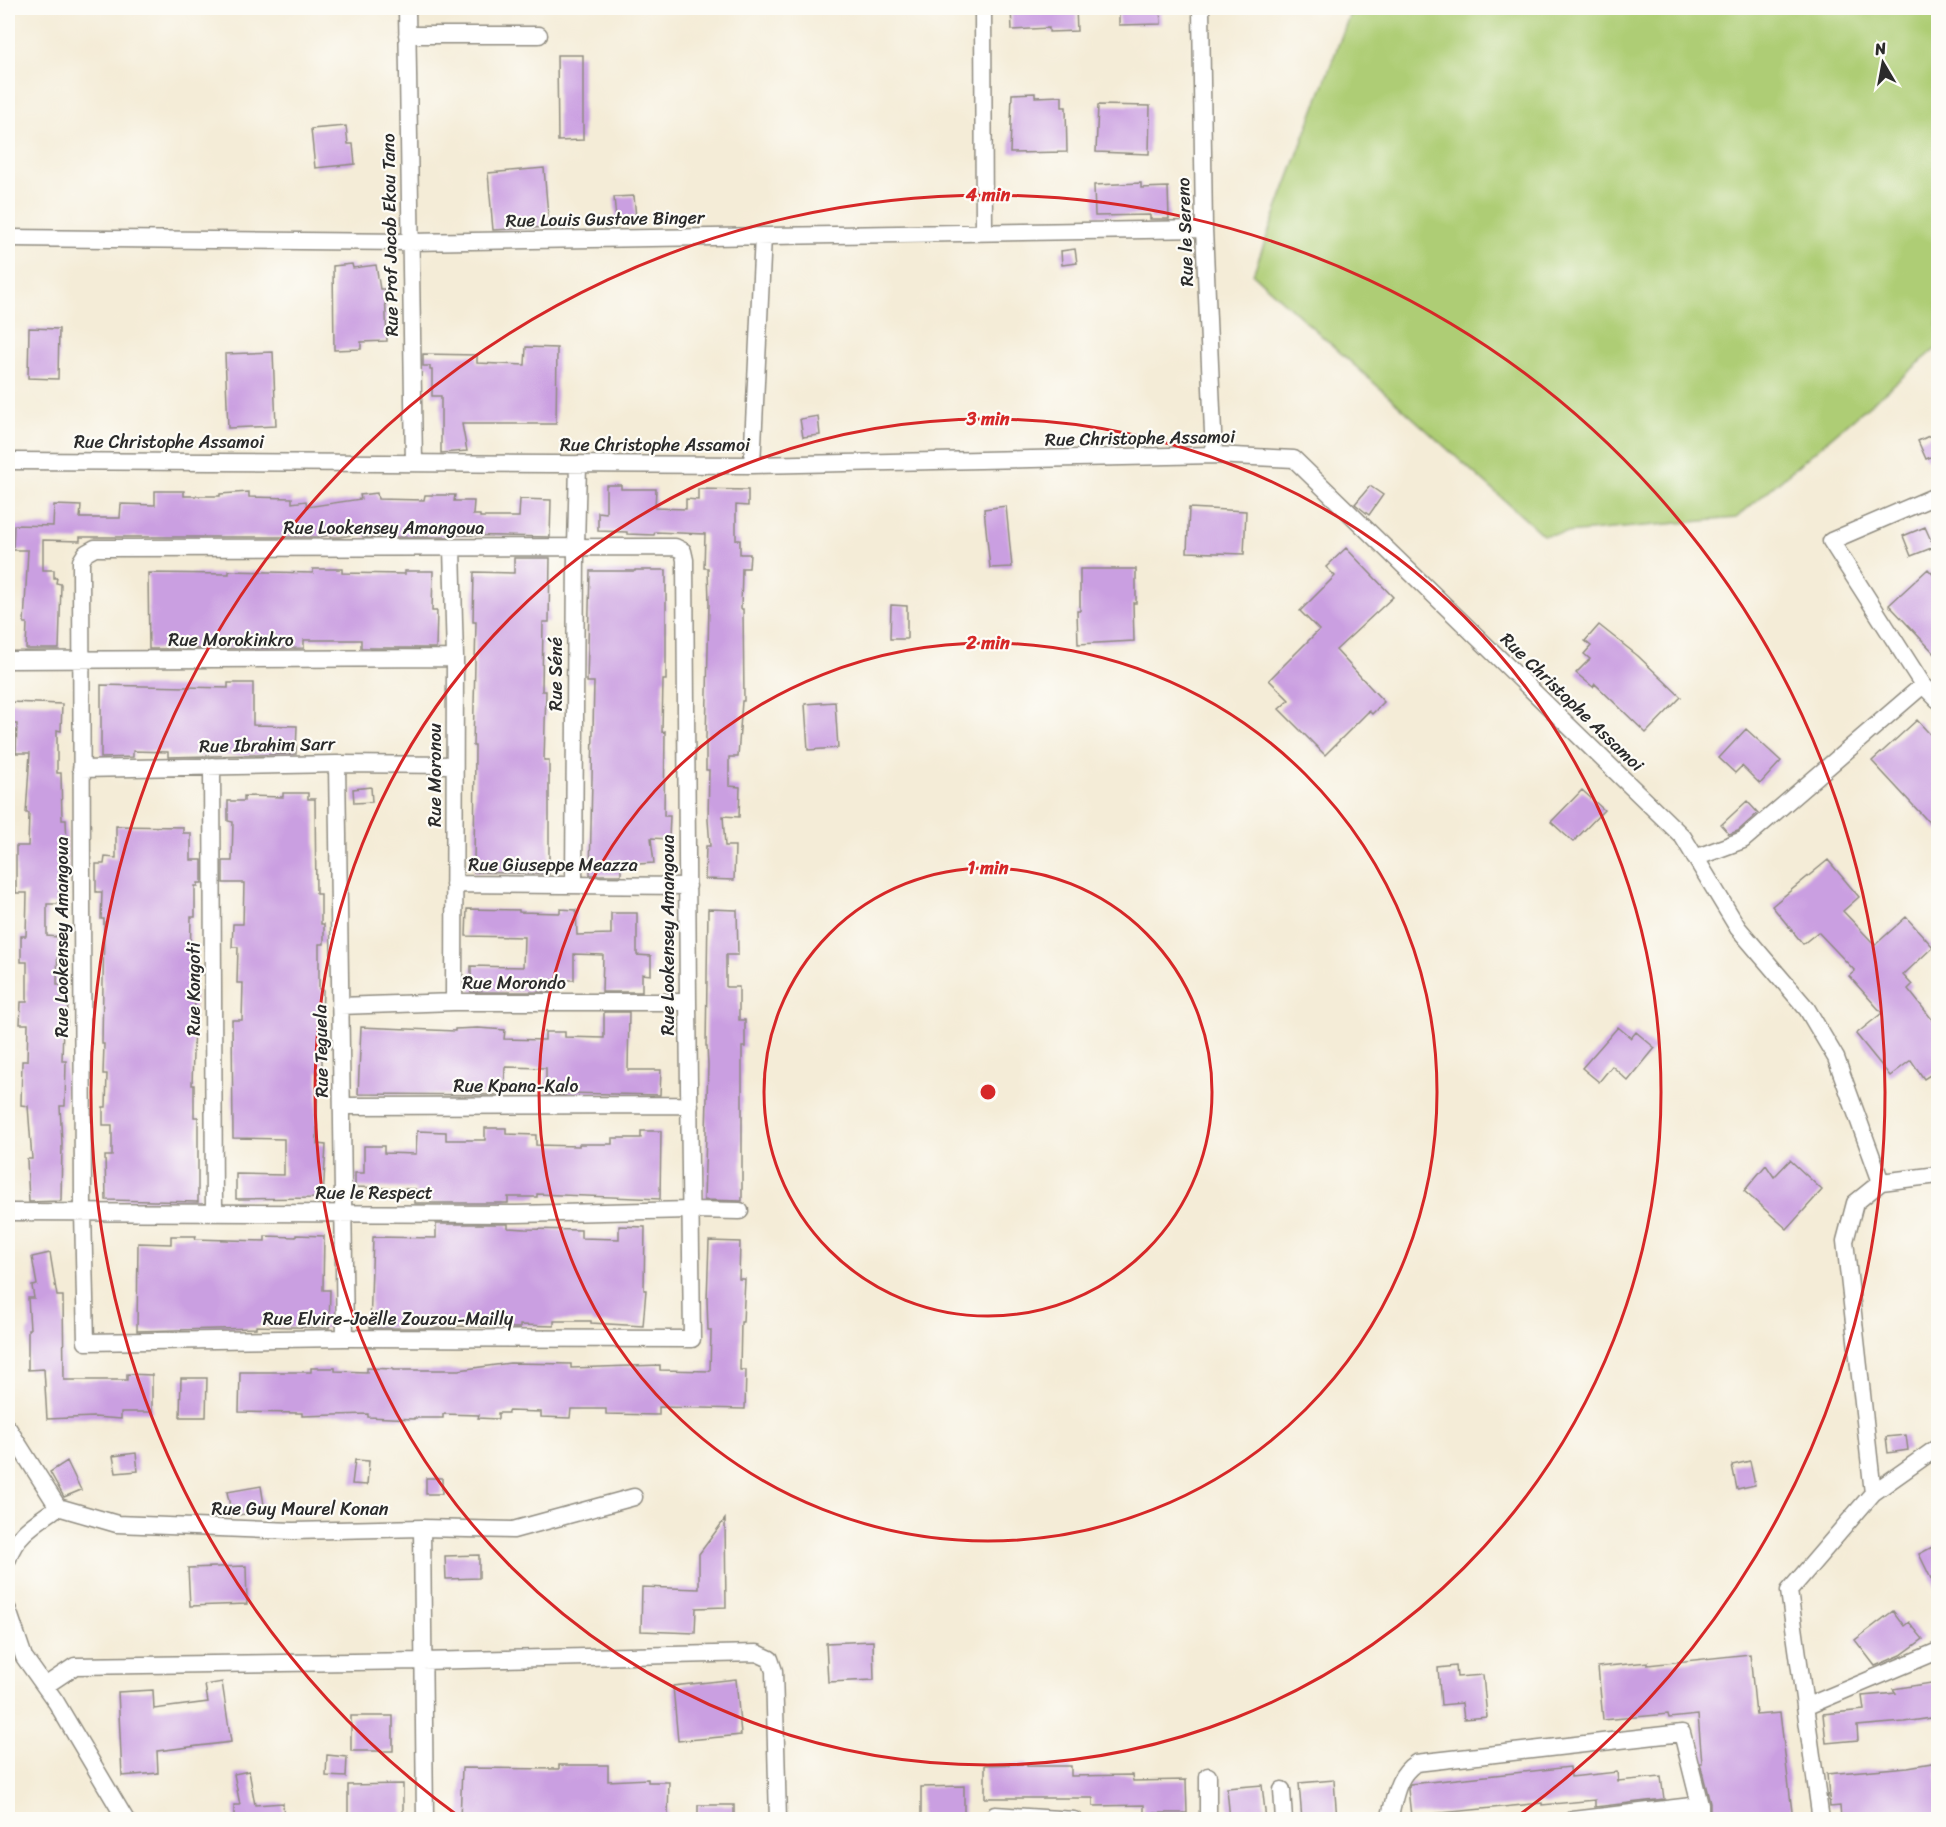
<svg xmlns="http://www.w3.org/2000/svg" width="1946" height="1827" viewBox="0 0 1946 1827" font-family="Sriracha,sans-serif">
<rect width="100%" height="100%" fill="#fdfcf7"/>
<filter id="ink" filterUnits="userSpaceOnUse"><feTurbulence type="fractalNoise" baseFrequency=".0167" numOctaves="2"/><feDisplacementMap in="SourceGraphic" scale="12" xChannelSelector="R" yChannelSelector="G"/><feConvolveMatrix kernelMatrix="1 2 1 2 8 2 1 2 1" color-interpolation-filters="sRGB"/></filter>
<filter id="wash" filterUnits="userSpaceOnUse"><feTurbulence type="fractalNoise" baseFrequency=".008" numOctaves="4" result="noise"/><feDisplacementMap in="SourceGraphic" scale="24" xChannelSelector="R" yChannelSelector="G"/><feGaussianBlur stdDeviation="1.35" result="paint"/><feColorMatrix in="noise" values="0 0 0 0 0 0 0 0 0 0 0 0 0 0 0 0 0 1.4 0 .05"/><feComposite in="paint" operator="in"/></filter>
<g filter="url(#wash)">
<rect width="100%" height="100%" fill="#f4ecd7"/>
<path fill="#aecd74" stroke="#6c7c50" stroke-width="1.5" d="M1352 8H1938V347L1736 518 1543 535 1253 274Z"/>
<g id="blocks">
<path fill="#ca9fe1" d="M1011 8H1076L1077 31 1049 32V28L1012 30Z
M1119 8H1160L1161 24 1119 25Z
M557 55H583V140L558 141Z
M1035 93V97L1062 96V107H1066L1067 152 1010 153 1012 94Z
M1098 105 1150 106 1149 154 1096 152Z
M346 126 348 144H353L355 164 315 168 311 129Z
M544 168 549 227 493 230 488 173Z
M1141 183V188L1168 187 1169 219H1150V215L1095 216 1094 185Z
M634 196 636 218 616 219 614 197Z
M1075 249 1077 263 1062 265 1061 251Z
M352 264 353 268 376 265 380 289H385L387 341 361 342V349L334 350 333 266Z
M29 328 59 329 58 379 28 378Z
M526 347 557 348 556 424H462L467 451 441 453V396H432V370H430V366H423V354L477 355V363L525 365Z
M273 352 276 426 228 428 225 354Z
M818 416 820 435 803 437 800 419Z
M1938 432V454L1926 459 1918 441Z
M606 485H621V489H656L655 508 686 509V499L698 500V489L748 490V506L736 505V540H740V554H750L749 568H742L741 609H743L744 701H742L738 757H729V786L740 787 739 817 723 816 725 846H735L734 880 705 879 706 846H710L708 820 709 770H706V738L709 604 708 568H704L705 534 655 532 654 535 627 534V532L598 531V512L606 513Z
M1370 486 1383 495 1369 515 1355 504Z
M155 491H184V496H220V494L249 492V497L292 498V503L306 501 307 507 361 499 360 495 377 493 378 499 424 500 425 495H455L454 501H474L473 515H480V517H519L520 499 551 500 550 537 454 535V537H363V533L340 537H330V535L320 537H80V541L43 540V570H54V578H57L56 583 61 584 59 649H26L27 623H24L28 550H13L14 525 53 526 54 505 81 506 80 518H120L121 504 155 505Z
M1006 506 1012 567 990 568 984 509Z
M1189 508 1246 511 1244 554 1187 552Z
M1925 527 1934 547 1911 556 1903 536Z
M1346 548 1393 597 1336 650 1384 702 1372 714 1369 711 1325 755 1279 709 1289 700 1269 680 1319 630 1300 611 1335 576 1326 567Z
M514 558H550L549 622H543L542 691H546L544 760H549V874L474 872 475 746H473L476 622H473L474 572 514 573Z
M313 569H342V573L405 574V571H433L432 611H437L436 648H361V640H304V648L149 649 148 573 229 574V571L313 573Z
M1080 569H1136V603H1133L1134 641 1078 644 1077 611H1080Z
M1928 569 1938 580V657L1889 605Z
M635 570H666V680H663L662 732 665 731 664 816H670L669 839 651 838 654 863 621 865V875H590L594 682H587L590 571H635Z
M891 605 907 606V639H890Z
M1599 625 1638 656 1681 697 1646 733 1595 684 1593 687 1576 673 1590 659 1584 654 1591 646 1585 641Z
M228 683H253V725L297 726 296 754 168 757V752L133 751V757L101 758V685L228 688Z
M9 702 62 704 61 731 57 730V773H61L62 820H66L68 871 60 872 59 904H47V936L58 937 57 985H62V1003H68L67 1024H63L62 1061H66L65 1106H60L62 1143 61 1201 29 1202 27 1159H32L28 1106 21 1105 22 1061H27L28 1024H20L21 1002H27V962H21V936H26L27 893H16V846H28L29 813H26L30 753H16L17 724H9Z
M835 702 838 748 808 750 805 704Z
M1917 720 1938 743V832L1872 761Z
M1746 729 1781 761 1760 784 1742 766 1735 773 1719 758Z
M371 787 372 802 354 803 353 789Z
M1582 790 1604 810 1573 842 1551 822Z
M283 793H308V799H315L316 894H321V924H324V944H319V989L323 990 322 1022H325V1043H322V1072H318L317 1114V1144L326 1145 323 1198 236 1199V1174L284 1175V1139L233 1138 232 1020H242L243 983H237L238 947H232L233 924H243L244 883H223V861H232L233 822 228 821V801H244V796L283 797Z
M1747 801 1758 813 1738 831 1729 834 1721 825Z
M116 826 183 827V833H191V860H202V883H198V886H195V917H191L190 963 191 991H195L192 1085H194V1117H198V1202L106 1200 105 1156H112V1125H103V1107H106L107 1074H103L104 1044H102L104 919H101L102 892H96V864H104L105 857 116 858Z
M1828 860 1859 897 1843 911 1875 945 1906 917 1933 947 1903 975 1912 985 1908 989 1938 1027V1070L1924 1079 1911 1060 1890 1076 1856 1034 1882 1013 1849 976 1855 971 1818 932 1803 944 1772 906Z
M467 909 519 910V912L560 913V909L576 910 577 935 611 934V913H637V955L651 956V975L642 974V992H602L603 955 574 954V980H550V992H471V966L523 967 524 937 466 936Z
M708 909 737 910 738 955H726V987H739V1020H745V1047H742V1201L704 1200 708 1065 707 1046H706Z
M604 1012H629L628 1070H661L660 1095 565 1093V1095H546V1068L505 1067 504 1095 358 1094 361 1027 455 1031V1029L478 1028 505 1030 504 1039 545 1040V1032H565V1037L604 1038Z
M1618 1027 1631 1038 1636 1032 1655 1048 1628 1081 1612 1066 1599 1082 1582 1068Z
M485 1128H506V1134L536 1135V1145L579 1146V1144H612V1138H641V1131H661L660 1199 537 1194V1197H508V1203H415V1189L355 1187V1173H364V1146H384V1153L416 1154 417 1131 446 1132V1140H485Z
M1790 1160 1822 1190 1787 1229 1744 1191 1766 1165 1774 1177Z
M436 1224H508V1228L526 1229 581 1230V1238L619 1239V1226L645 1227 644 1290H646L643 1326 591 1323V1321H554V1326L520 1325V1328L455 1326V1328H370L373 1237 436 1238Z
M296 1235 324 1236 323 1290H330L329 1328 256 1326V1328L137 1331 138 1243 171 1244V1236H196L195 1239 265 1241V1236L296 1237Z
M709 1241 740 1242 739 1279H745L743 1322H741L740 1370H746L745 1409 659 1407V1415L606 1414V1409H571L570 1418 541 1417V1412L508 1411V1413H498V1419L478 1418 479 1415 443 1414V1418H414V1419L368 1417V1414L302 1416V1413L239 1412 240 1372H311V1368H335V1371L367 1372V1368L393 1369V1370H459L510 1363 571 1364V1368L660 1365V1370L710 1371 711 1330H708L707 1300Z
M50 1253 57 1296H63L64 1380H127V1374L152 1375V1412H121V1419L94 1417 47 1419 44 1369 28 1370V1329H30L28 1298H34L32 1286 37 1285 32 1257Z
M181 1378H207L206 1417H180Z
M1906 1435 1908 1450 1888 1453 1886 1437Z
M136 1453 138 1471 116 1473 113 1456Z
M355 1460 369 1461 367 1485 352 1484Z
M67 1461 81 1490 64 1497 50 1472Z
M1750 1461 1755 1485 1737 1489 1732 1465Z
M426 1478H442V1494H426Z
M261 1486 265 1511 232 1516 227 1492Z
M725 1519 726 1607 696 1608 695 1633 641 1631 642 1587 699 1589V1554Z
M1938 1544V1593L1919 1554Z
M479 1555V1578L446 1579 445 1556Z
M246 1566 247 1604 190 1606 188 1568Z
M1893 1611 1904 1626 1909 1622 1923 1639 1901 1655 1875 1666 1855 1640Z
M873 1641 874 1680 828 1682 826 1643Z
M1750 1654 1756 1715 1780 1713 1793 1820H1710V1803L1700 1763H1702L1698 1715 1669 1718 1668 1714 1603 1720 1598 1667 1648 1662V1665Z
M1456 1666 1457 1677 1483 1675 1487 1717 1464 1719 1462 1703 1441 1705 1438 1668Z
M736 1679 741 1735 678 1741 673 1686Z
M222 1682 231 1742 157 1751 158 1773 122 1776 118 1692 153 1690 154 1709 208 1702 205 1685Z
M1937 1682 1938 1717 1904 1722 1857 1726 1858 1740 1826 1743 1823 1714 1864 1710 1862 1696 1896 1693 1893 1689Z
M351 1716H393V1751H351Z
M327 1755 347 1757 346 1777 326 1776Z
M1938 1762V1820H1841L1840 1806 1830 1807 1827 1774 1908 1767Z
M1027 1764V1766H1071V1776L1132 1775 1133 1781 1186 1780 1187 1813H1144V1805L1093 1806V1798H985V1765Z
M559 1765H608V1781L648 1779V1782H669L668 1816 614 1815V1820H460L462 1768 559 1769Z
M1570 1767 1571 1777 1617 1772 1618 1781 1661 1777 1664 1799 1595 1807V1800L1542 1805V1803L1411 1816 1408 1789 1410 1784Z
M249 1771 255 1805 283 1803 284 1820H234V1805H240L234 1774Z
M1334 1780 1337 1820H1302L1299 1783Z
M403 1784V1820H348V1785Z
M1262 1785 1266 1820H1230L1227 1788Z
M964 1786V1817L921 1818V1787Z
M698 1805H734V1820H698Z"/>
</g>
</g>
<g filter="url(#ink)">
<use href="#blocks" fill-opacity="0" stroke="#908c81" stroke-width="1.5"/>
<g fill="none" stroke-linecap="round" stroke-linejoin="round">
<defs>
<path id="minor" d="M407 8 414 463
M983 8 984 232
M1201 8 1204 229 1214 455
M407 35H539
M8 238 409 242 1204 229
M8 461 752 465 1214 455 1294 459 1683 837 1738 928 1807 1009 1836 1058 1881 1182
M752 465 763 236
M1938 495 1831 541 1923 685 1938 700
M675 547 683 551 685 560 688 1002 692 1339 345 1338 86 1342 83 1212 81 561 86 553 95 548Z
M452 548 455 658 454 1002
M8 660 455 658
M337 764 345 1338
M212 766 214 1212
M81 769 337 764 454 765
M1695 858 1743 840 1923 685
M454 884 688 886
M574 885 576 547 578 464
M340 1006 454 1002H688
M342 1106 690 1105
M8 1212 516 1214 691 1210 740 1211
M8 1428 58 1507 117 1524 293 1531 422 1528 513 1530 634 1497
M1873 1493 1845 1241 1855 1203 1881 1182 1938 1175
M422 1528 425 1820
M8 1559C15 1534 39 1521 58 1507
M8 1610 24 1657 56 1702 126 1820
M45 1686 75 1666 422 1661 757 1653 770 1659 774 1671 778 1820
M1805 1707 1938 1651
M1282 1790 1284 1820
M995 1815 1074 1820
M1208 1820V1776
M1389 1820C1395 1798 1396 1776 1416 1763L1682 1733 1700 1805V1820
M1573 1820 1700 1805
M1821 1820 1789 1591 1873 1493 1938 1447"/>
</defs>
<use href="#minor" stroke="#908c81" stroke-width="19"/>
<use href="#minor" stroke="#fff" stroke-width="16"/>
</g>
</g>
<g fill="none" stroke="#d62828" stroke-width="3">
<circle cx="988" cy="1092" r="224"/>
<circle cx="988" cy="1092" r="449"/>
<circle cx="988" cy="1092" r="673"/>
<path d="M461 1818A897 897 0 1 1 1515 1818"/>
</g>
<g text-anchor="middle" stroke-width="4.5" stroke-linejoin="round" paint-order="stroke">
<g font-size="18" fill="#2b2b2b" stroke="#fdfcf7">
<text transform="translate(605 219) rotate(-1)" y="6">Rue Louis Gustave Binger</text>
<text transform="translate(1185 232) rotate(-92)" y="6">Rue le Sereno</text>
<text transform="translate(390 235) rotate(-91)" y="6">Rue Prof Jacob Ekou Tano</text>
<text transform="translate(1140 438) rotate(-1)" y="6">Rue Christophe Assamoi</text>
<text x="169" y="448">Rue Christophe Assamoi</text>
<text x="655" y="451">Rue Christophe Assamoi</text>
<text x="384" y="534">Rue Lookensey Amangoua</text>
<text x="231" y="646">Rue Morokinkro</text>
<text transform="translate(556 674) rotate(-90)" y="6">Rue Séné</text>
<text transform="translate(1572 702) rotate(44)" y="6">Rue Christophe Assamoi</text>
<text transform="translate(267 745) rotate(-1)" y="6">Rue Ibrahim Sarr</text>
<text transform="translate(435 775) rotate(-90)" y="6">Rue Moronou</text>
<text x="553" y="871">Rue Giuseppe Meazza</text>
<text transform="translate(668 935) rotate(-90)" y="6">Rue Lookensey Amangoua</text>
<text transform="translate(62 937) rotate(-90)" y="6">Rue Lookensey Amangoua</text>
<text x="514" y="989">Rue Morondo</text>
<text transform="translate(194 989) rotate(-90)" y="6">Rue Kongoti</text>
<text transform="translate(321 1051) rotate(-91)" y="6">Rue Teguela</text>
<text x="516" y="1092">Rue Kpana-Kalo</text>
<text x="374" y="1199">Rue le Respect</text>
<text x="388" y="1325">Rue Elvire-Joëlle Zouzou-Mailly</text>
<text x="300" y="1515">Rue Guy Maurel Konan</text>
</g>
</g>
<circle cx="988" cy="1092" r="9" fill="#d62828" stroke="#fdfcf7" stroke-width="3"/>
<g font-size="18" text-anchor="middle" font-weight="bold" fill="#d62828" stroke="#fdfcf7" stroke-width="4.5" stroke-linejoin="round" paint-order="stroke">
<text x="988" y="201">4 min</text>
<text x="988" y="425">3 min</text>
<text x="988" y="649">2 min</text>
<text x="988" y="874">1 min</text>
</g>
<rect width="1946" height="1827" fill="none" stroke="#fdfcf7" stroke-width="30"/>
<g transform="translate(1883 63) rotate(350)" stroke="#fdfcf7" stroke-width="4.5" paint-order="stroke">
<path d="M0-4.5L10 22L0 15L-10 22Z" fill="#2b2b2b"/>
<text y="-9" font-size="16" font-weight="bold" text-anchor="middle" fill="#2b2b2b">N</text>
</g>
</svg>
